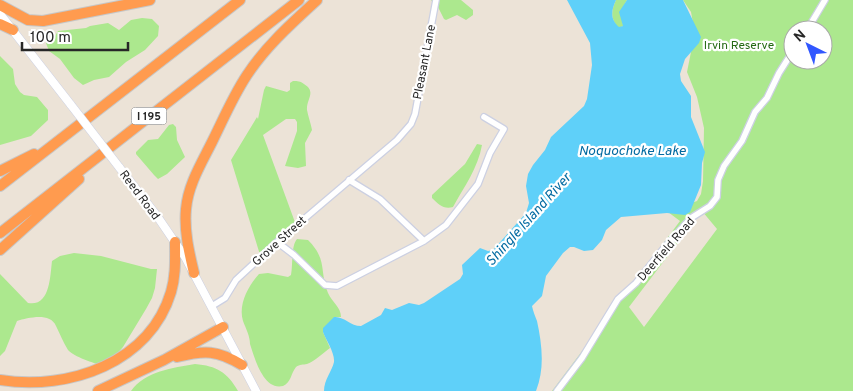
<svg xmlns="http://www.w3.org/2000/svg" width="853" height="391" viewBox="0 0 853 391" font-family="Overpass,sans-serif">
<rect width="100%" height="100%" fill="#ece3d7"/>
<path fill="#ace88e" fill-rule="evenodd" d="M431 0H461L473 10V15L466 20 457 15 446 20 444 19 438 7Z
M616 0H627C617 17 623 10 623 26L619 28C610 19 611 11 616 0Z
M683 0H853V391H552L680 221 668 212 697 201 701 194 703 181 704 128 697 97 687 72 692 47 693 23 691 12ZM793 30H823V60H793ZM702 211 717 229 644 327 629 307Z
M142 18 152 19 159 26 158 36 145 50 126 62 109 77 94 80 83 85 74 78 60 59 49 51 46 43 47 38H54L58 31 86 28 90 26 108 23 119 30 131 20Z
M0 56 13 69 15 84 20 92 24 95 37 97 48 110V120L31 136 0 145Z
M293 81C298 81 300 81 304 84 317 92 306 99 307 110 308 116 311 124 312 130L305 143 306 166 298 168 285 166 297 131V122L295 119H286L263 135 296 225 261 258 231 160 257 117 258 119 264 90 266 86 287 92 290 90V83Z
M173 124 176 127 177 140 185 157 167 174 158 179 154 175 136 154V152L148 140 158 139 169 125Z
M477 144 482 145C478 168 464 187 453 207 444 210 438 204 432 198V195L465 164Z
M297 239 308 240C328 260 319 271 328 293 332 302 341 307 341 317H336L323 332 330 348C323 353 315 361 307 364 303 365 300 364 296 367 291 373 291 383 283 386 263 391 254 356 250 344 250 336 246 329 243 321 238 305 248 286 259 274L268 273 288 277 291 275C293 264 291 246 297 239Z
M74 253 101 256 151 269H157L155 288 152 298 146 309 123 347 116 355 103 366C94 363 74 357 68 350 63 342 60 334 56 326 50 312 28 318 17 321L5 351 0 356V274L28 303C50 307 50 277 52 261L60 256Z
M195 364C217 366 227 372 238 391H131C145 371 173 368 195 364Z"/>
<path fill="#5fd0f9" d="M567 0H616C611 11 610 19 619 27L623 26 619 12 627 0H683L701 37 699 43 685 59 680 74 681 81 691 96V117L705 152 702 163 701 185 690 212 685 215 667 213 621 217 606 230 602 240 593 250 584 251 574 247H570L563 253 546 276 542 296 532 306C533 311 535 316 537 321 542 344 545 369 536 391H324C324 380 332 371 334 362 335 353 326 340 323 332V328L334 317C344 316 350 326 361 326L381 315 385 308 392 310 409 303 419 305 424 303 460 279 463 274 462 265 480 248 488 251 493 250 526 213 529 203 526 186 528 174 533 165 545 150 551 137 584 106 587 99 592 65 590 43Z"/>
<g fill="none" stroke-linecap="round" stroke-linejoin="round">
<defs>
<path id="street" d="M807 30 825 0
M349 180 380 199 424 241
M277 242 294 255 325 285 337 286 424 241 446 225 478 184 490 153 504 129 484 117
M212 306 225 298 236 280 277 242 397 140 411 124 415 114 436 0
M557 391 582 358 618 299 636 283 664 248 691 218 710 206 717 197 718 180 724 166 742 141 755 112 767 98 779 73 793 51"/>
<path id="secondary" d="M0 14 71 105
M119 167 157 216 185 257 256 391"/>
<path id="highway" d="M0 5 28 20 43 21 150 0
M0 24 13 30
M0 171 34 154
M0 186 240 0
M0 233 299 0
M0 250 79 179
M194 273C189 252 184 231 186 209 188 185 201 164 212 142 223 120 233 96 247 75 266 46 292 23 317 0
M177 357C205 350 217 350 242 365
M0 380C70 391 150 362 171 292 176 275 175 259 175 242
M98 391 164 360 223 327"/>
</defs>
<use href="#street" stroke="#ccd0e2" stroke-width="8"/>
<use href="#secondary" stroke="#ccd0e2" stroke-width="9"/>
<use href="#highway" stroke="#c7c7c7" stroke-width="12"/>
<use href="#street" stroke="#fff" stroke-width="5.5"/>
<use href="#secondary" stroke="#fff" stroke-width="8"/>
<use href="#highway" stroke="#ff9b4f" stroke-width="10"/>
<defs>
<path id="secondary-bridge" d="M71 105 119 167"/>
</defs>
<use href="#secondary-bridge" stroke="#ccd0e2" stroke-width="9" stroke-linecap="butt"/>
<use href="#secondary-bridge" stroke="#fff" stroke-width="8"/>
</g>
<g text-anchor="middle" stroke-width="4.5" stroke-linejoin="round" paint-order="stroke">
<rect fill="#fff" stroke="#686868" stroke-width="1" x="131.5" y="107.5" width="35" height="17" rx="4"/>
<g font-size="11" font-weight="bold" fill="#272727">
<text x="149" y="120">I 195</text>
</g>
<g font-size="12" fill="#246913" stroke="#fff">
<text x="739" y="49">Irvin Reserve</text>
</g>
<g font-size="12" fill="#272727" stroke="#fff">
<text transform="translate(424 62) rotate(-79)" y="4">Pleasant Lane</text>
<text transform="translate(140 195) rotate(53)" y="4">Reed Road</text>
<text transform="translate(279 241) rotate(-42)" y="4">Grove Street</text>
<text transform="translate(666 249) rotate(-49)" y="4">Deerfield Road</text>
</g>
<g font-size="14" font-style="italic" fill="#026aa1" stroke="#fff">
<text x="632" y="155">Noquochoke Lake</text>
<text transform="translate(528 219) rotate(-48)" y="5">Shingle Island River</text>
</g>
</g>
<g transform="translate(808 45) rotate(318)"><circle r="24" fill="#ffffff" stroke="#a9a9a9"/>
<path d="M0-4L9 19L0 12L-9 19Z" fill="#3157ff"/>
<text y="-8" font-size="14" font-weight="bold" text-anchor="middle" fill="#272727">N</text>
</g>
<path d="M22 42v8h106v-8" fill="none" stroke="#272727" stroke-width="2.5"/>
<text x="30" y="42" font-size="15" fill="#272727" stroke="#ffffff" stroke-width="4" paint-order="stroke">100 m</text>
</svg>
